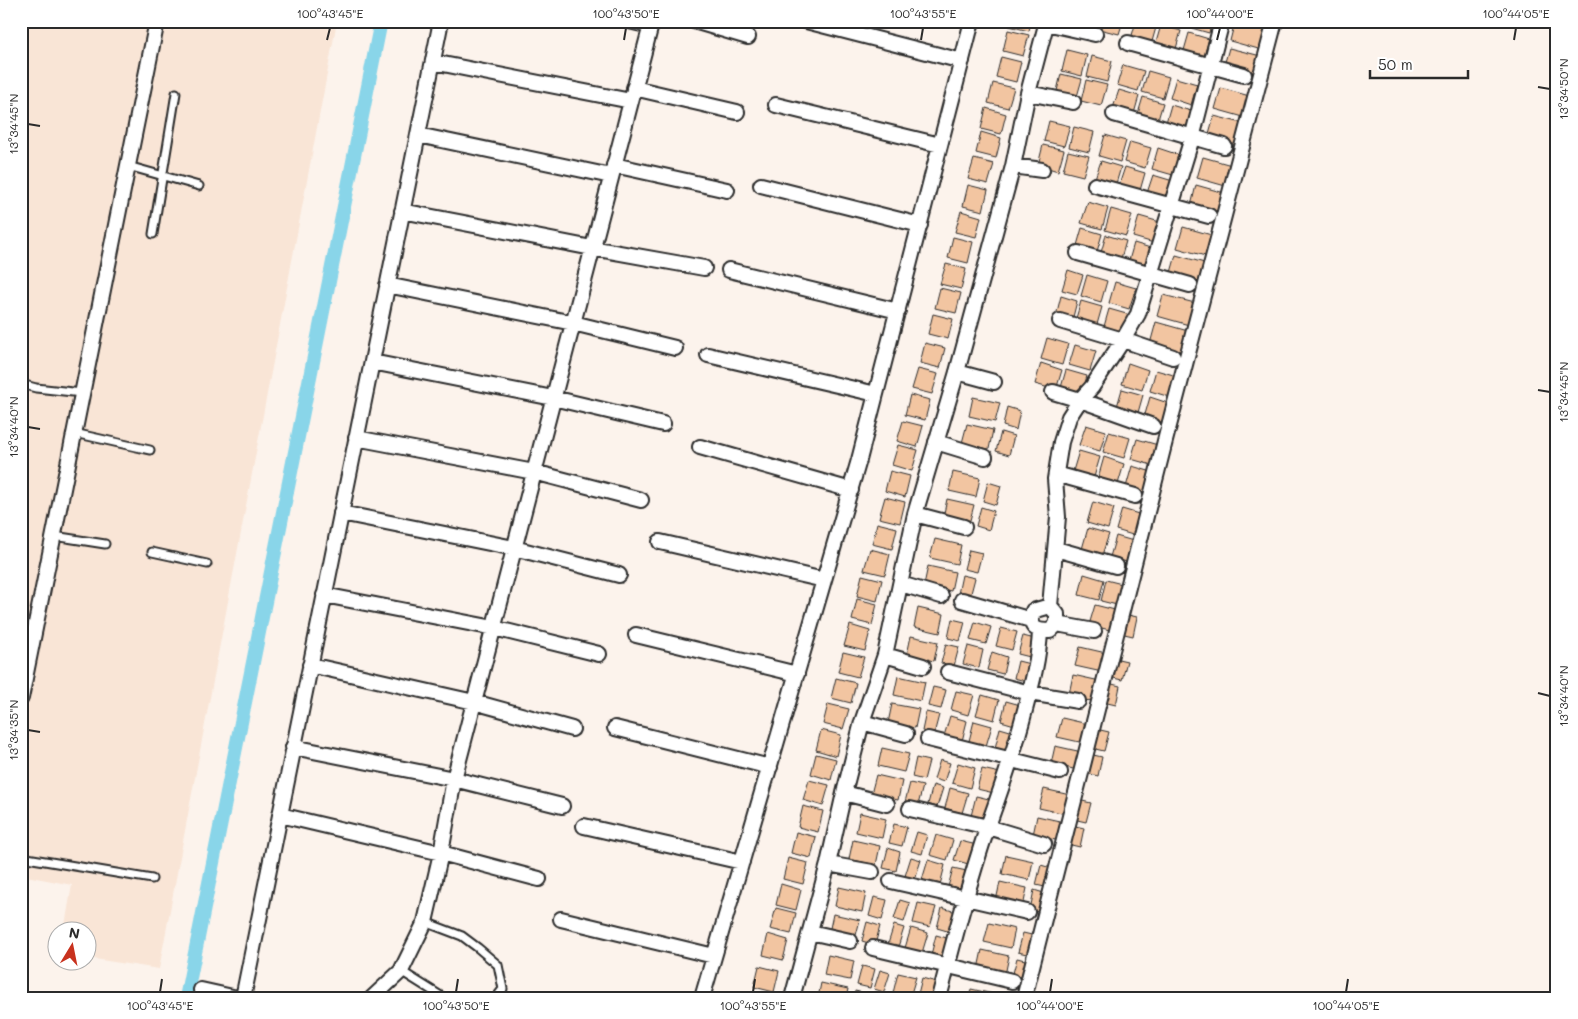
<svg xmlns="http://www.w3.org/2000/svg" width="1578" height="1019" viewBox="0 0 1578 1019" font-family="Mali,sans-serif">
<rect width="100%" height="100%" fill="#fcf3ec"/>
<filter id="ink" filterUnits="userSpaceOnUse"><feTurbulence type="fractalNoise" baseFrequency=".02" numOctaves="2"/><feDisplacementMap in="SourceGraphic" scale="10" xChannelSelector="R" yChannelSelector="G"/><feConvolveMatrix kernelMatrix="1 2 1 2 8 2 1 2 1" color-interpolation-filters="sRGB"/></filter>
<g filter="url(#ink)">
<path fill="#f9e5d6" d="M21 21H337L159 969 88 958V932L64 931 72 885 21 875Z"/>
<g fill="none" stroke-linecap="round" stroke-linejoin="round">
<path stroke="#89d5e9" stroke-width="14" d="M186 998 381 21"/>
</g>
<path fill="#f2c5a1" stroke="#2b2b2b" d="M1010 21H1031L1029 31 1009 26Z
M1075 21H1096L1094 28 1074 23Z
M1101 21H1123L1119 34 1099 29Z
M1136 21H1147L1157 24 1151 45 1131 39Z
M1190 21H1212L1209 33 1188 27Z
M1235 21 1267 29 1262 50 1230 41Z
M1161 25 1181 31 1175 52 1155 46Z
M1008 30 1029 35 1023 56 1003 51Z
M1189 33 1209 39 1203 60 1183 54Z
M1229 48 1261 56 1255 78 1223 69Z
M1067 50 1087 55 1082 76 1062 71Z
M1092 56 1112 61 1107 82 1087 77Z
M1001 57 1021 62 1016 82 996 77Z
M1123 65 1144 71 1138 91 1117 85Z
M1148 71 1169 77 1163 98 1142 92Z
M1061 74 1082 79 1076 100 1056 95Z
M1176 78 1197 84 1191 105 1170 98Z
M1086 80 1107 85 1101 106 1081 101Z
M993 83 1014 88 1008 108 988 103Z
M1221 88 1253 97 1247 118 1215 109Z
M1119 90 1139 96 1133 117 1112 111Z
M1143 97 1163 103 1157 123 1137 117Z
M1171 105 1191 111 1185 132 1165 126Z
M986 108 1006 114 1001 134 981 129Z
M1214 116 1246 124 1240 146 1208 137Z
M1049 121 1070 126 1064 146 1044 141Z
M1074 127 1094 132 1089 152 1069 147Z
M981 132 1001 138 996 158 976 153Z
M1105 135 1126 141 1120 162 1099 156Z
M1130 142 1151 148 1145 168 1124 162Z
M1043 145 1064 150 1058 171 1038 165Z
M1158 148 1179 155 1173 175 1152 169Z
M1068 151 1089 156 1083 176 1063 171Z
M1203 157 1235 166 1229 187 1197 178Z
M974 159 994 164 988 184 968 179Z
M1101 161 1121 167 1115 187 1094 181Z
M1125 167 1145 173 1139 194 1118 188Z
M1153 175 1173 181 1167 202 1146 196Z
M968 185 988 190 983 211 963 206Z
M1196 185 1228 194 1223 215 1191 206Z
M1088 202 1108 208 1102 229 1081 223Z
M1111 209 1132 215 1126 236 1105 230Z
M961 211 981 217 976 237 955 232Z
M1139 216 1160 222 1154 243 1133 237Z
M1183 227 1215 236 1209 257 1177 248Z
M1082 228 1102 234 1096 255 1076 249Z
M1106 235 1126 241 1120 262 1100 256Z
M953 237 973 242 968 263 948 258Z
M1134 243 1154 249 1148 270 1128 264Z
M1176 255 1208 264 1202 285 1170 276Z
M946 264 966 269 961 289 940 284Z
M1068 270 1083 275 1077 294 1062 290Z
M1087 275 1107 281 1101 302 1081 296Z
M1115 282 1136 288 1129 309 1109 303Z
M940 288 961 293 956 313 935 308Z
M1163 295 1195 303 1189 325 1157 316Z
M1061 296 1077 301 1072 321 1056 316Z
M1081 301 1102 307 1096 328 1075 322Z
M1109 309 1130 315 1124 336 1103 330Z
M933 314 953 319 948 339 928 334Z
M1156 322 1188 331 1182 352 1150 344Z
M1047 338 1068 344 1062 365 1041 359Z
M925 343 945 348 940 368 920 363Z
M1075 345 1096 351 1090 371 1069 365Z
M1041 363 1062 370 1056 390 1035 384Z
M1128 363 1148 370 1142 390 1122 384Z
M918 369 938 374 932 394 912 389Z
M1066 370 1087 376 1081 397 1060 391Z
M1156 370 1177 376 1170 397 1150 391Z
M1122 389 1143 395 1137 416 1116 410Z
M910 395 930 400 925 420 905 415Z
M973 397 1000 403 995 422 969 416Z
M1150 397 1171 404 1165 424 1144 418Z
M1007 407 1020 411 1016 430 1003 426Z
M903 421 923 426 917 447 897 441Z
M967 424 993 430 989 449 962 443Z
M1086 425 1106 431 1100 451 1079 445Z
M1001 432 1014 436 1009 455 996 451Z
M1109 432 1130 438 1124 458 1103 452Z
M1137 439 1158 445 1152 465 1131 459Z
M898 445 918 450 912 471 892 465Z
M1079 451 1100 457 1094 477 1073 471Z
M1104 457 1124 464 1118 484 1098 478Z
M1132 466 1152 472 1146 493 1126 487Z
M890 471 910 476 905 497 885 491Z
M953 472 980 478 976 497 949 491Z
M988 482 1001 486 996 505 983 501Z
M885 497 905 502 900 523 879 518Z
M947 499 974 505 969 524 943 518Z
M1093 502 1114 508 1108 529 1087 523Z
M981 507 994 511 989 530 976 526Z
M1122 509 1142 515 1136 536 1116 530Z
M877 523 897 528 892 549 872 544Z
M1088 528 1109 534 1102 555 1082 549Z
M1116 536 1137 542 1130 563 1110 557Z
M935 539 961 545 957 564 930 558Z
M870 549 890 554 885 575 864 570Z
M969 550 982 553 977 572 964 569Z
M928 566 955 572 951 591 924 585Z
M1084 574 1104 580 1099 600 1079 595Z
M862 575 882 580 877 601 857 596Z
M962 575 975 578 970 597 958 594Z
M1106 580 1126 585 1121 606 1101 601Z
M857 599 877 604 872 625 852 620Z
M1095 605 1115 610 1110 630 1089 625Z
M918 608 944 614 940 633 914 627Z
M1124 614 1137 617 1133 636 1120 633Z
M952 619 965 622 960 641 948 638Z
M975 622 991 627 986 644 970 640Z
M850 625 870 631 865 651 844 646Z
M1001 628 1017 632 1012 650 996 646Z
M911 636 938 642 934 661 907 655Z
M1023 636 1039 640 1034 658 1018 654Z
M946 644 959 647 954 666 941 663Z
M968 646 983 650 979 668 963 664Z
M1080 647 1106 653 1102 672 1075 666Z
M843 652 864 657 858 677 838 672Z
M992 652 1007 657 1003 674 987 670Z
M1114 658 1127 661 1122 680 1109 677Z
M1018 661 1034 665 1029 682 1014 678Z
M1073 675 1100 681 1096 700 1078 701 1069 694Z
M898 676 925 682 921 701 894 695Z
M836 678 856 683 851 703 831 698Z
M1108 683 1120 686 1116 705 1103 702Z
M933 687 946 690 941 709 928 706Z
M956 691 974 695 968 715 951 710Z
M982 695 999 700 994 720 976 715Z
M1006 701 1024 706 1018 726 1001 721Z
M828 704 849 709 843 729 823 724Z
M892 704 919 709 915 728 888 723Z
M926 712 939 715 934 734 922 731Z
M950 716 967 721 962 741 944 736Z
M1062 718 1088 724 1084 743 1057 737Z
M974 721 992 726 986 746 969 741Z
M1000 728 1017 733 1012 753 995 748Z
M1096 729 1109 732 1104 751 1091 748Z
M821 730 841 735 836 756 816 750Z
M1055 746 1082 752 1078 770 1051 764Z
M882 748 909 754 904 772 878 766Z
M816 754 836 759 831 780 811 774Z
M1089 754 1102 757 1098 776 1085 773Z
M916 758 929 761 924 780 912 777Z
M940 760 950 763 944 782 934 779Z
M958 763 975 768 970 788 952 783Z
M982 769 1000 773 994 793 977 789Z
M876 775 902 781 898 800 871 794Z
M809 780 829 785 823 806 803 800Z
M910 783 923 786 918 805 905 802Z
M933 785 943 788 937 807 928 804Z
M950 788 968 793 962 813 945 808Z
M1044 789 1070 795 1066 814 1039 808Z
M976 796 993 800 988 820 971 816Z
M1078 800 1091 803 1086 822 1073 819Z
M803 806 823 811 818 832 798 827Z
M860 813 886 819 882 838 856 832Z
M1037 816 1064 822 1060 841 1033 835Z
M894 824 907 827 902 846 889 843Z
M1071 825 1084 828 1080 847 1067 844Z
M796 832 816 837 811 858 791 853Z
M917 832 927 835 922 854 911 851Z
M936 835 953 840 947 860 930 855Z
M853 840 880 846 876 865 849 859Z
M960 841 977 845 972 865 954 860Z
M888 848 900 852 896 871 883 868Z
M1006 855 1033 861 1029 880 1002 874Z
M911 857 921 860 915 879 905 876Z
M788 858 808 863 803 884 783 879Z
M928 860 945 865 940 885 922 880Z
M1041 865 1054 869 1049 888 1036 885Z
M953 868 971 872 965 892 948 887Z
M1000 882 1027 888 1023 907 996 901Z
M781 884 801 890 796 910 776 905Z
M839 887 866 893 862 912 835 906Z
M1034 890 1047 894 1042 913 1030 910Z
M874 897 887 900 882 920 869 916Z
M900 900 910 903 904 922 894 919Z
M918 903 936 907 930 927 913 923Z
M776 908 796 913 791 934 770 929Z
M942 908 960 913 954 933 937 928Z
M833 914 860 920 855 939 829 933Z
M867 922 880 926 875 945 862 941Z
M989 923 1015 929 1011 948 984 942Z
M894 925 904 928 898 947 888 944Z
M911 928 928 933 922 953 905 948Z
M1023 933 1036 936 1031 955 1018 952Z
M768 934 788 940 783 960 763 955Z
M936 935 954 940 948 960 931 955Z
M982 950 1009 956 1005 975 978 969Z
M828 955 854 961 850 980 824 975Z
M1017 958 1029 961 1025 981 1012 977Z
M759 966 779 971 774 992 754 987Z
M862 966 875 969 870 988 857 985Z
M880 970 890 973 884 992 874 989Z
M898 973 916 977 910 997 893 993Z
M922 978 940 983 936 998H917Z
M821 983 848 989 846 998H818Z
M971 989 998 995 997 998H969Z
M855 991 868 994 867 998H854Z
M752 992 772 997V998H750Z"/>
<g fill="none" stroke-linecap="round" stroke-linejoin="round">
<defs>
<path id="lane" d="M128 166 199 186
M153 234 176 93
M21 384 36 388 82 393
M74 433 150 450
M54 536 105 544
M152 552 207 564
M21 857 152 879
M425 922 462 936 478 948 498 965 503 989 496 998
M401 971 444 998"/>
<path id="street" d="M629 21 650 26
M694 21 748 37
M806 21 962 61
M1046 23 1095 34
M1128 43 1244 75
M433 62 631 101
M634 88 737 112
M1028 93 1073 102
M776 105 940 145
M1114 114 1224 146
M418 135 611 176
M614 165 727 190
M1013 166 1042 170
M761 185 920 225
M1095 185 1209 216
M402 211 592 248 704 268
M1078 253 1190 285
M729 270 898 311
M387 285 573 323 675 348
M1060 321 1123 340 1173 357
M708 355 876 394
M372 362 553 398 663 424
M957 372 994 382
M1053 392 1080 400 1153 426
M356 438 534 472 641 500
M936 442 985 457
M700 447 851 490
M1056 474 1135 496
M341 513 514 548 619 575
M915 514 964 527
M660 542 824 580
M1056 549 1116 566
M901 584 941 596
M324 595 494 628 599 654
M962 600 1031 620
M1050 606 1058 517 1055 479 1061 442 1069 417 1080 400 1092 387 1123 340 1138 314 1192 138 1222 21
M1050 606 1057 614V624L1050 631C1034 631 1029 627 1033 611Z
M1057 624 1094 631
M636 635 797 674
M885 655 923 666
M310 665 474 702 572 729
M948 672 1030 693 1078 701
M21 698 157 21
M862 722 906 734
M615 728 770 767
M928 739 1060 772
M293 747 454 779 562 806
M844 793 887 804
M910 809 988 827 1044 844
M280 815 441 853 539 879
M584 826 742 862
M828 864 872 872
M891 881 1027 912
M561 919 714 956
M810 932 850 941
M873 948 1012 981
M201 990 237 998
M243 998 441 21
M372 998 401 971 425 922 441 853 454 779 652 21
M702 998 859 460 972 21
M792 998 828 864 844 793 862 722 885 655 915 514 957 372 1013 166 1028 93 1047 21
M939 998C954 940 969 882 988 826 1002 787 1015 749 1025 710 1032 684 1039 658 1040 631
M1024 998 1165 441 1275 21"/>
</defs>
<use href="#lane" stroke="#2b2b2b" stroke-width="11"/>
<use href="#street" stroke="#2b2b2b" stroke-width="18"/>
<use href="#lane" stroke="#fff" stroke-width="7"/>
<use href="#street" stroke="#fff" stroke-width="14"/>
</g>
</g>
<path fill="none" stroke="#2b2b2b" stroke-width="2" d="M327 40 330 28M624 40 626 28M921 40 923 28M1217 40 1220 28M1514 40 1516 28M1538 87 1550 89M28 124 40 126M1538 390 1550 392M28 427 40 429M1538 693 1550 696M28 730 40 732M160 992 162 979M456 992 458 979M753 992 755 979M1050 992 1052 979M1346 992 1348 979"/>
<rect width="1578" height="1019" fill="none" stroke="#fff" stroke-width="55"/>
<g transform="translate(72 946) rotate(10)"><circle r="24" fill="#ffffff" stroke="#aaaaaa"/>
<path d="M0-4L9 19L0 12L-9 19Z" fill="#c8321e"/>
<text y="-8" font-size="14" font-weight="bold" text-anchor="middle" fill="#2b2b2b">N</text>
</g>
<path d="M1370 70v8h98v-8" fill="none" stroke="#2b2b2b" stroke-width="2.5"/>
<text x="1378" y="70" font-size="15" fill="#2b2b2b" stroke="#ffffff" stroke-width="4" paint-order="stroke">50 m</text>
<rect x="28" y="28" width="1522" height="964" fill="none" stroke="#2b2b2b" stroke-width="2"/>
<g font-size="12" text-anchor="middle" fill="#2b2b2b">
<text x="330" y="18">100°43'45"E</text>
<text x="626" y="18">100°43'50"E</text>
<text x="923" y="18">100°43'55"E</text>
<text x="1220" y="18">100°44'00"E</text>
<text x="1516" y="18">100°44'05"E</text>
<text transform="translate(1564 89) rotate(-90)" y="4">13°34'50"N</text>
<text transform="translate(14 124) rotate(-90)" y="4">13°34'45"N</text>
<text transform="translate(1564 392) rotate(-90)" y="4">13°34'45"N</text>
<text transform="translate(14 427) rotate(-90)" y="4">13°34'40"N</text>
<text transform="translate(1564 696) rotate(-90)" y="4">13°34'40"N</text>
<text transform="translate(14 730) rotate(-90)" y="4">13°34'35"N</text>
<text x="160" y="1010">100°43'45"E</text>
<text x="456" y="1010">100°43'50"E</text>
<text x="753" y="1010">100°43'55"E</text>
<text x="1050" y="1010">100°44'00"E</text>
<text x="1346" y="1010">100°44'05"E</text>
</g>
</svg>
